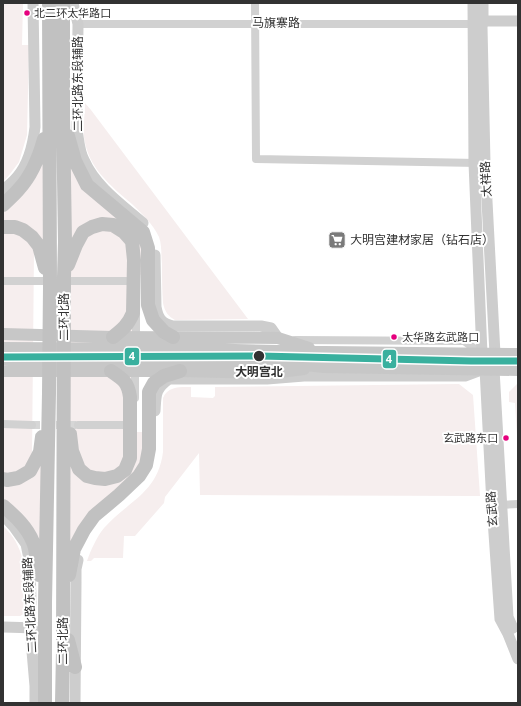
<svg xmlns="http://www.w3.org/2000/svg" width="521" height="706" viewBox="0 0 521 706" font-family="'Open Sans','Noto Sans SC',sans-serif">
<rect width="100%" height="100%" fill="#fff"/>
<path fill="#f6eeee" d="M3 3H23L22 45H29L27 135 19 162 10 174 3 182Z
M85 103 91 110 248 319 175 320C168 316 165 312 163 303 162 290 162 277 162 264 161 255 162 245 159 237 153 224 142 214 132 204 110 185 88 168 84 137 83 126 85 114 85 103Z
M43 158V242L34 252 32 456 43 461 42 547 21 515 3 498V207Z
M70 160 140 238 145 275H136L135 432H145L141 465 70 547Z
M459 384 473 395 480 496 200 495 199 453 165 497 164 503 135 536H124L123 558H94L91 561H87C91 550 96 538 104 528 128 501 158 493 163 452V398C168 386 180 387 191 387V397L213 398 215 396V387Z
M517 384H518V452L515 403 509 402V392Z
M3 526C28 548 26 581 26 611L25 613 20 616H4Z"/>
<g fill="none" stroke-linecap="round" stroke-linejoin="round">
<path stroke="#d6d6d6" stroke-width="8" stroke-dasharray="8 4" stroke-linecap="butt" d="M32 425H78"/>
<path stroke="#d1d1d1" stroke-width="8" d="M255 3 256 159 478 163
M78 24H473L477 25
M3 281H130
M136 333V312
M295 340 464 341 482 354
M135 398V375
M3 424 32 425
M78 425H126
M497 505 518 504"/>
<path stroke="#cdcdcd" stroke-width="11" d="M73 3 78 24 77 130C79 140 79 151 84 160 96 187 121 204 143 223
M473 3 474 163 482 354 485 369 492 505 500 619 508 634 518 659
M483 3V21L482 27 485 163 495 354 494 369 508 617 513 628
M477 23 483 21H518
M3 190C8 186 13 182 17 177 29 163 33 145 35 127L33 3
M155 255 156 307C158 318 161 323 173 326H261L271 328 278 338
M155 411C156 395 155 389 169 379H267L304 376H465L481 370
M3 515 14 527 26 544 30 564 31 601 30 628 35 686V703
M3 627 37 628
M75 703 76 582V569L78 560"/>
<path stroke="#c7c7c7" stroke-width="12" d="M3 334 113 337 278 338 309 348
M3 348 193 349 324 352 518 354
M3 359 51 361 278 362 324 367 518 370
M3 371H180L272 373 304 369"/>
<path stroke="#c1c1c1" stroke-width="14" d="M68 136 75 161 87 185 143 232 148 248V305L153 320 164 332 173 337
M3 205C8 200 14 195 19 189 32 175 39 157 44 139
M3 227H15L23 230 32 237 39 246 45 268
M68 265 76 245 83 232 92 227 102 224 113 225 124 232 132 241 134 260 133 313C128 325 123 329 113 337
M70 434 72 451 79 469 87 476 95 478 105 479 117 476 125 470 130 458V397C128 382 123 379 111 371
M3 479 7 480 18 478 30 471 40 452 42 437
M3 506C15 516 27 527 33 542 37 551 37 565 39 575
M69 575 74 549 84 530 94 516 119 495 139 476 146 465 149 449V392L154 383 164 376 180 371
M68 640 75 667
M45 703V602L49 393 50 286 49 3
M62 703 63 651 64 277 65 242 63 114V3"/>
<defs>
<path id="metro-1" d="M3 357 260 356 471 361H518"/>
</defs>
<use href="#metro-1" stroke="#fff" stroke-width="10"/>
<use href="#metro-1" stroke="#39b09e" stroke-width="7"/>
</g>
<defs>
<symbol id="supermarket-square" viewBox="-11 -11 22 22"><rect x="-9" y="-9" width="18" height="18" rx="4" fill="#7a7a7a" stroke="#fff"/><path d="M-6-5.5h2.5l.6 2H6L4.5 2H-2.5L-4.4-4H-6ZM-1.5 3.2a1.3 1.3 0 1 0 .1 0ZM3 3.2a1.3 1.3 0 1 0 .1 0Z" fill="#fff"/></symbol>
</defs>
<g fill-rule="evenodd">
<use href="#supermarket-square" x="327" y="230" width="20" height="20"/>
</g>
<g fill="#e5007d" stroke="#fff" stroke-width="1.5">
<circle cx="27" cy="13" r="3.5"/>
<circle cx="394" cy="337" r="3.5"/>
<circle cx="506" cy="438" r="3.5"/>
</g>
<circle fill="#323232" stroke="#fff" stroke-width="1.5" cx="259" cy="356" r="6"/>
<g text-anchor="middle" stroke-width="4" stroke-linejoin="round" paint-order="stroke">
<g font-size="11" fill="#323232" stroke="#fff" text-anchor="start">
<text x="34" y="17">北二环太华路口</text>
<text x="402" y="341">太华路玄武路口</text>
<text x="498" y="442" text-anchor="end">玄武路东口</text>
</g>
<g font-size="12" fill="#323232" stroke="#fff">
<text x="276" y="27">马旗寨路</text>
<text transform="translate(78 84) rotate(-90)" y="4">二环北路东段辅路</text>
<text transform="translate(486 179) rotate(-93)" y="4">太祥路</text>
<text transform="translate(64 317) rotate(-90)" y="4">二环北路</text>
<text transform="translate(492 509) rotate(-94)" y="4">玄武路</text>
<text transform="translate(30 605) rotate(-93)" y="4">二环北路东段辅路</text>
<text transform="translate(63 641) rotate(-90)" y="4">二环北路</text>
</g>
<g font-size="12" fill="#323232" stroke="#fff" text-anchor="start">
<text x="350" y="244">大明宫建材家居（钻石店）</text>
</g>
<g font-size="12" font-weight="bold" fill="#323232" stroke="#fff">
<text x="259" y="376">大明宫北</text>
</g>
</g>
<g stroke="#fff" stroke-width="1.5">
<rect x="124" y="347" width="16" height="19" rx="4" fill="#39b09e"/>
<rect x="382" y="349" width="15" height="20" rx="4" fill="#39b09e"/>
</g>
<g font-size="11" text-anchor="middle" font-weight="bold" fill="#fff">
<text x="132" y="360">4</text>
<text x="389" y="363">4</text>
</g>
<rect width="521" height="706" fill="none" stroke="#323232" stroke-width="8"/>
</svg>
